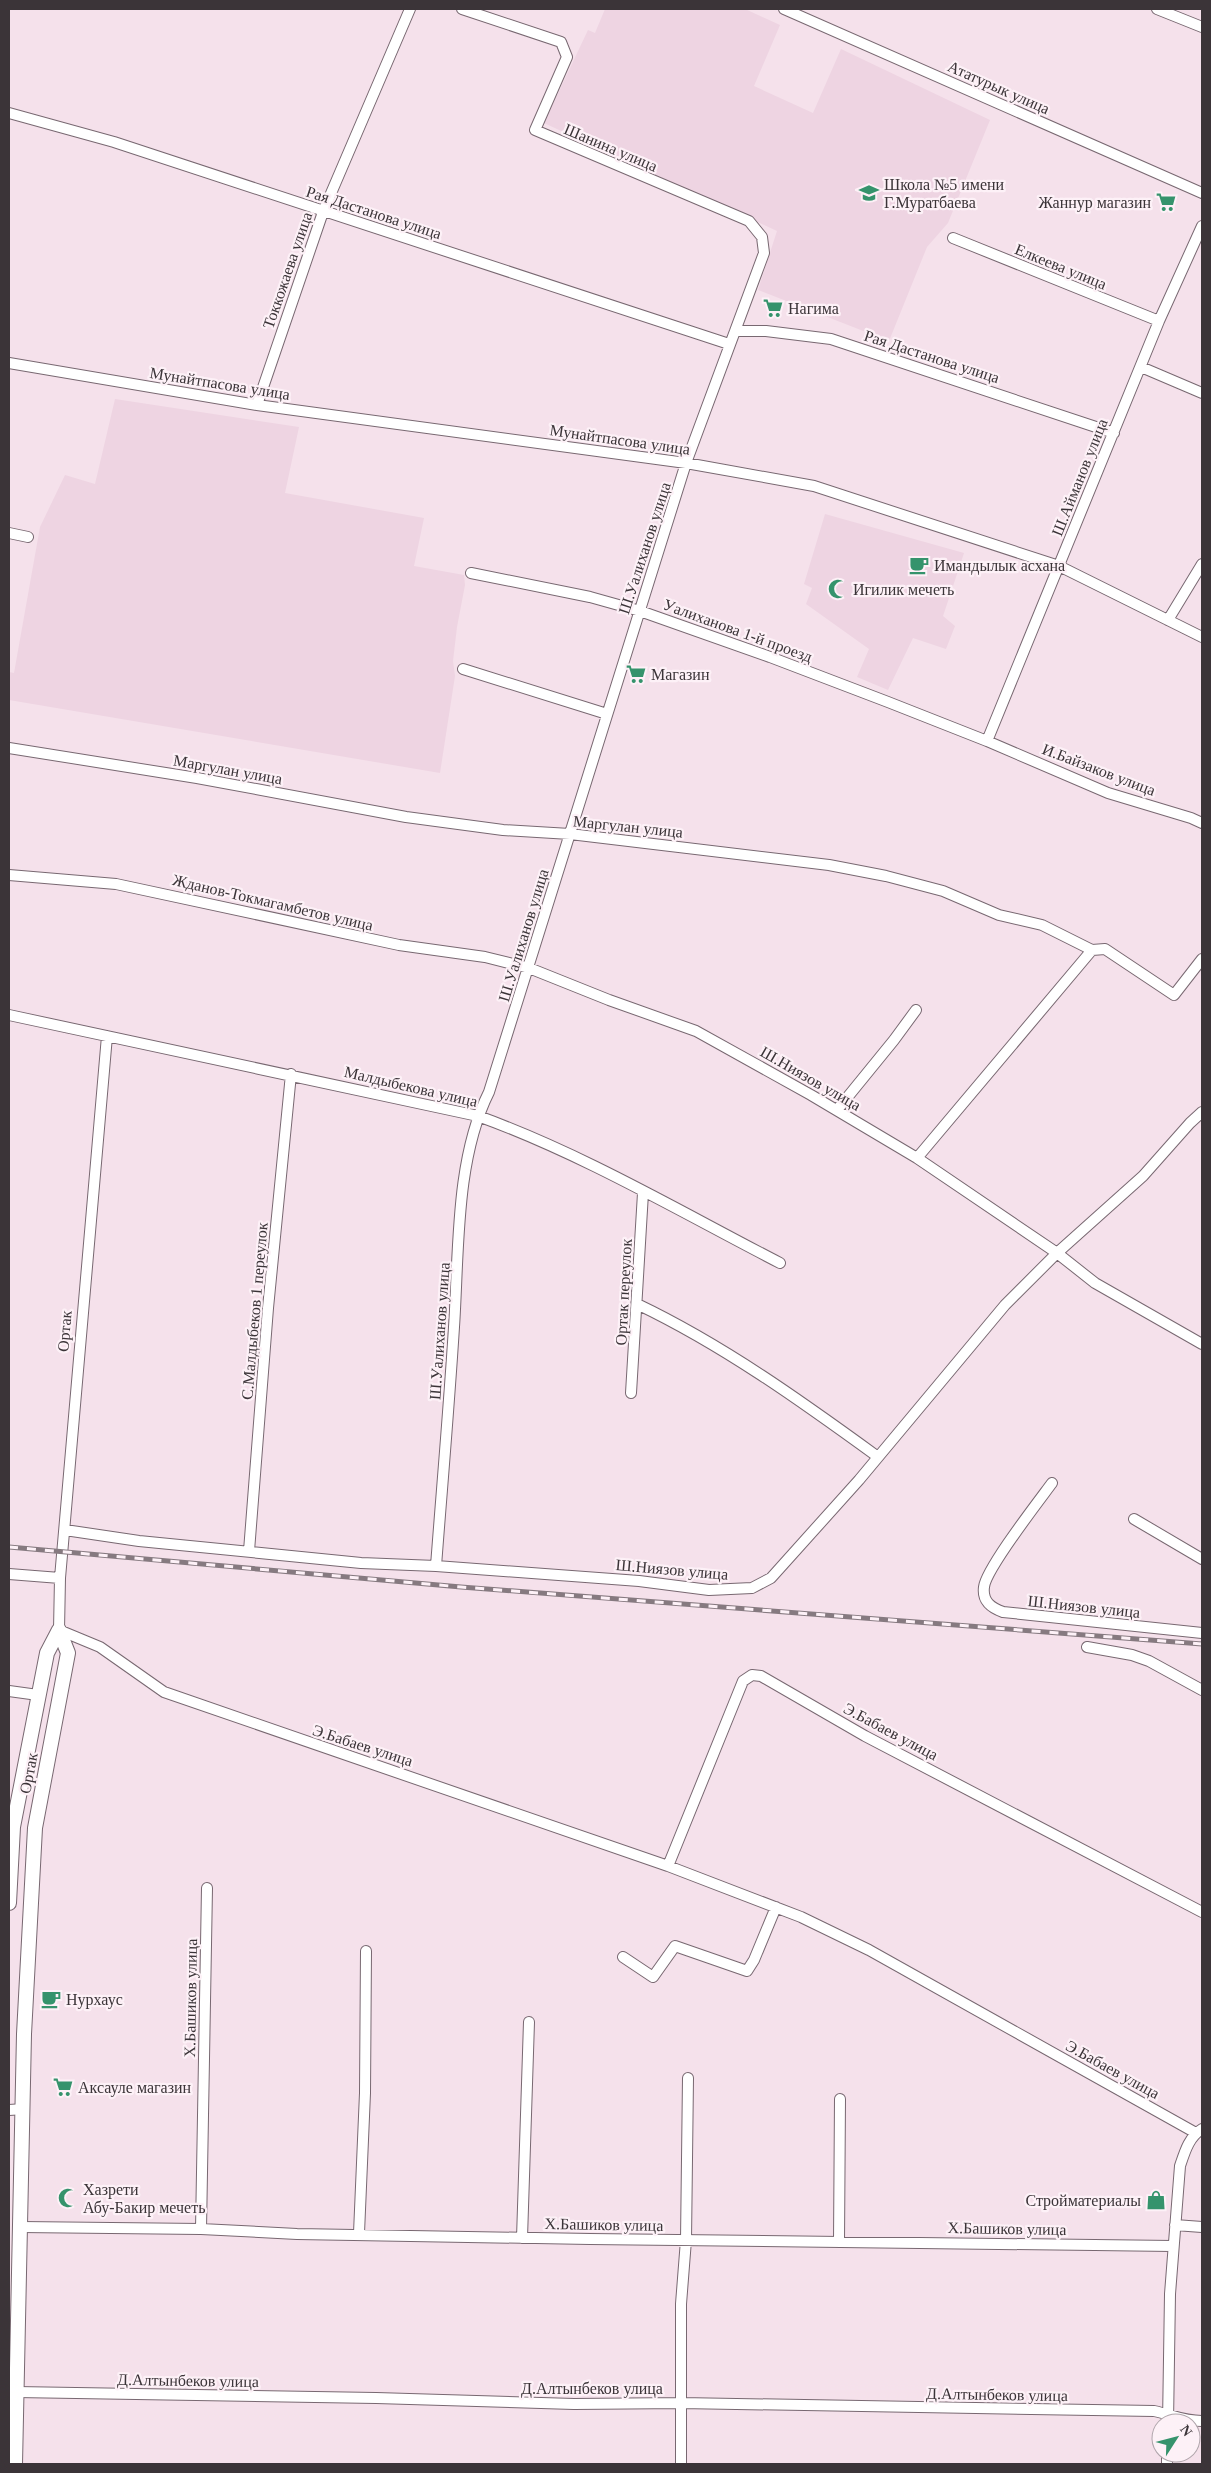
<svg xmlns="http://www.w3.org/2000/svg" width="1211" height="2473" viewBox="0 0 1211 2473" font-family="'Times New Roman',serif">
<rect width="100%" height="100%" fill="#f5e1eb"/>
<path fill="#eed4e2" d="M605 9H745L780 25 754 86 813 113 841 49 990 120 948 223 927 247 889 341 758 290 777 231 544 123 588 30 595 33Z
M115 399 299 427 285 493 424 518 414 566 464 575 465 585 457 627 453 661 455 676 440 773 9 700V672L14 673 40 527 65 475 95 484Z
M825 514 964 553 943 616 955 626 946 649 913 638 888 690 857 677 869 649 806 604 812 588 804 584Z"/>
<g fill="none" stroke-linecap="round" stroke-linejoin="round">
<defs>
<path id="street" d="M784 9 1202 193
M1157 9 1202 27
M9 113 114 142 729 344
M953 238 1159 321
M735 331H766L831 339 1114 433
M9 363 257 405 686 463 814 486 1059 566 1202 637
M1141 367 1202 393
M257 405 323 212 410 9
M9 533 28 537
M471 573 590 597 640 611 770 657 888 702 987 741 1108 793 1191 818 1202 823
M1168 620 1202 564
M463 669 607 714
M987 741 1159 321 1202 226
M9 748 197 778 406 817 503 830 570 834 829 865 886 876 943 891 999 915 1042 925 1092 950 1105 949 1174 995 1202 959
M9 875 116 884 399 945 485 957 529 968 609 1000 696 1031 811 1095 917 1158 1057 1253 1005 1305 859 1480 771 1578 752 1588 709 1590 639 1581 436 1566 361 1563 139 1541 65 1530
M9 1015 478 1116C583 1154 681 1212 780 1263
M107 1036 60 1578 59 1630 100 1647 164 1692 668 1866 801 1917 869 1950 1196 2133
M837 1110 894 1040 916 1010
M1202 1112 1190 1123 1143 1176 1057 1253 1095 1283 1202 1344
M917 1158 1092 950
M637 1304C723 1345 801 1401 878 1457
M631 1393 643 1193
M1052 1483C1038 1502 986 1569 984 1587 982 1602 992 1608 1003 1612L1202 1633
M1134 1519 1202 1559
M249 1551 268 1308 291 1074
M436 1566C442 1487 449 1407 454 1327 459 1252 455 1160 489 1092L686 463 764 253 762 237 749 221 535 130 567 57 561 42 462 9
M9 1574 60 1578
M1087 1647 1132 1655 1149 1661 1202 1690
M9 1691 38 1695
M668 1866 743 1681 752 1675 761 1676 865 1736 1202 1912
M623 1957 653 1977 675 1946 747 1971 754 1960 776 1907
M9 2110 24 2109
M1175 2225 1202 2227
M21 2227 201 2229 297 2234 590 2239 1173 2246
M201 2229 207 1888
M359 2233 365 2093 366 1951
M522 2238 529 2022
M839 2241 840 2099
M16 2392 376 2398 574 2404 681 2403 1154 2411C1173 2415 1182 2421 1202 2421
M1168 2423 1170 2294 1180 2166C1185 2151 1189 2137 1202 2129
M681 2464V2304L686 2240 688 2078
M1167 2464V2453"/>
<path id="secondary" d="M9 1903 13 1827 47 1653 59 1630
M15 2464 24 2034 35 1828 68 1653 59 1630"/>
</defs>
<use href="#street" stroke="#786871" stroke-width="12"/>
<use href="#secondary" stroke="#786871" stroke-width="16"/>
<use href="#street" stroke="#fff" stroke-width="10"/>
<use href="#secondary" stroke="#fff" stroke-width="14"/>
<defs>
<path id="rail" d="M9 1547 461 1587 1202 1644"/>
</defs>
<use href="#rail" stroke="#867a80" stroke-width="5"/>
<use href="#rail" stroke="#fdf1f7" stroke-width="3" stroke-dasharray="9" stroke-linecap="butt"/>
</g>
<defs>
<symbol id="school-bare" viewBox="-9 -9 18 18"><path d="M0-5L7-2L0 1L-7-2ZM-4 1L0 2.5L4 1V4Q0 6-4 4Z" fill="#35936c" stroke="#fdf1f7" stroke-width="2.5" paint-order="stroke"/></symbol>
<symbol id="supermarket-bare" viewBox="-9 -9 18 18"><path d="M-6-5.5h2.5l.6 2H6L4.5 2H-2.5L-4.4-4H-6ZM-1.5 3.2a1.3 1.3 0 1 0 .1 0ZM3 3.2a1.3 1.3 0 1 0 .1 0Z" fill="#35936c" stroke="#fdf1f7" stroke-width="2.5" paint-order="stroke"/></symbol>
<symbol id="cafe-bare" viewBox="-9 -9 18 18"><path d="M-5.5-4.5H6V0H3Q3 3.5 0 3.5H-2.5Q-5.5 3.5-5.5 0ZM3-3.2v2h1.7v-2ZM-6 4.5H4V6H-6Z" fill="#35936c" stroke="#fdf1f7" stroke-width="2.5" paint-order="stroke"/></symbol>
<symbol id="mosque-bare" viewBox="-9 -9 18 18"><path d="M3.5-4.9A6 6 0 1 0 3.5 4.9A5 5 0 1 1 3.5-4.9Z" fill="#35936c" stroke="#fdf1f7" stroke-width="2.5" paint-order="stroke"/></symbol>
<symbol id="shop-bare" viewBox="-9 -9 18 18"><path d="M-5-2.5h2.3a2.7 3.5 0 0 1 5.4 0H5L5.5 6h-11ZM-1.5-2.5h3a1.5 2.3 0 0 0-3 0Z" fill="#35936c" stroke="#fdf1f7" stroke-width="2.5" paint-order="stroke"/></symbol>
</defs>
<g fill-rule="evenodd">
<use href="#school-bare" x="855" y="179" width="28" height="28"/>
<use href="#supermarket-bare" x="1152" y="188" width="28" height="28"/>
<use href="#supermarket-bare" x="759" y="294" width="28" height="28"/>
<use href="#cafe-bare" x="905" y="551" width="28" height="28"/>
<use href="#mosque-bare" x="824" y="575" width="28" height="28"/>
<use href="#supermarket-bare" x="622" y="660" width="28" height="28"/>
<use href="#cafe-bare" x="37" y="1985" width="28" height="28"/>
<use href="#supermarket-bare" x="49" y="2073" width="28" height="28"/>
<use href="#mosque-bare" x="54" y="2184" width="28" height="28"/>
<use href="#shop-bare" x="1142" y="2186" width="28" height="28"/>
</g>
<g text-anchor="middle" stroke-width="4.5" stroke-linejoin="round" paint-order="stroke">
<g font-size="16" fill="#3b3438" stroke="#fdf1f7">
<text transform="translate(999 87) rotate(24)" y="6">Ататурык улица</text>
<text transform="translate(611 147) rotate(23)" y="6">Шанина улица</text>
<text transform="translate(374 212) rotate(18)" y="6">Рая Дастанова улица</text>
<text transform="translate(1061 266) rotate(22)" y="6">Елкеева улица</text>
<text transform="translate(287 270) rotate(-71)" y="6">Токкожаева улица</text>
<text transform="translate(932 356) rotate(18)" y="6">Рая Дастанова улица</text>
<text transform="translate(220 383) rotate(9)" y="6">Мунайтпасова улица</text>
<text transform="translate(620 439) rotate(8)" y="6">Мунайтпасова улица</text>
<text transform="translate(1079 477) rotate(-68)" y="6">Ш.Айманов улица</text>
<text transform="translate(644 548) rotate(-72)" y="6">Ш.Уалиханов улица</text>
<text transform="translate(738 630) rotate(20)" y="6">Уалиханова 1-й проезд</text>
<text transform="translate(228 769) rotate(10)" y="6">Маргулан улица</text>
<text transform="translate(1099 769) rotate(21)" y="6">И.Байзаков улица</text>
<text transform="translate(628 826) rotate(6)" y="6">Маргулан улица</text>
<text transform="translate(273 902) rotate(13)" y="6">Жданов-Токмагамбетов улица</text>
<text transform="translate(523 935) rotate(-73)" y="6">Ш.Уалиханов улица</text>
<text transform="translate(811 1078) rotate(30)" y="6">Ш.Ниязов улица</text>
<text transform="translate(411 1086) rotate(13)" y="6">Малдыбекова улица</text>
<text transform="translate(623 1292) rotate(-87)" y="6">Ортак переулок</text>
<text transform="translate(254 1311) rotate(-85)" y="6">С.Малдыбеков 1 переулок</text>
<text transform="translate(64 1331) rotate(-85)" y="6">Ортак</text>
<text transform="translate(439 1331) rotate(-86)" y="6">Ш.Уалиханов улица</text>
<text transform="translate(672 1569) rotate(5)" y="6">Ш.Ниязов улица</text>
<text transform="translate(1084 1606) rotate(6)" y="6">Ш.Ниязов улица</text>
<text transform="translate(891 1731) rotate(28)" y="6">Э.Бабаев улица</text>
<text transform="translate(363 1745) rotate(18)" y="6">Э.Бабаев улица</text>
<text transform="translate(28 1773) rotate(-79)" y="6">Ортак</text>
<text transform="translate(190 1998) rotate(-89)" y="6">Х.Башиков улица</text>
<text transform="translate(1113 2069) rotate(29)" y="6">Э.Бабаев улица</text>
<text transform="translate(604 2224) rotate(1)" y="6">Х.Башиков улица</text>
<text transform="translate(1007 2228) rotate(1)" y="6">Х.Башиков улица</text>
<text transform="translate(188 2380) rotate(1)" y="6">Д.Алтынбеков улица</text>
<text x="592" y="2394">Д.Алтынбеков улица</text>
<text transform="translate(997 2394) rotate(1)" y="6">Д.Алтынбеков улица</text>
</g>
<g font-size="16" fill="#3b3438" stroke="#fdf1f7" text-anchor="start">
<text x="884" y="190">Школа №5 имени<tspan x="884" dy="18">Г.Муратбаева</tspan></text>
<text x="1151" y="208" text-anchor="end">Жаннур магазин</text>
<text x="788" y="314">Нагима</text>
<text x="934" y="571">Имандылык асхана</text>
<text x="853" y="595">Игилик мечеть</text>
<text x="651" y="680">Магазин</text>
<text x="66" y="2005">Нурхаус</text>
<text x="78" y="2093">Аксауле магазин</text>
<text x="83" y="2195">Хазрети<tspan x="83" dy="18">Абу-Бакир мечеть</tspan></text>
<text x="1141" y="2206" text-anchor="end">Стройматериалы</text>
</g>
</g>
<rect width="1211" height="2473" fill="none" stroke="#3b3438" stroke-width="20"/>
<g transform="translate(1176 2438) rotate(54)"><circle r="24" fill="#fdf1f7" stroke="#afa5ab"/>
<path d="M0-4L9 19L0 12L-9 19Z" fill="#35936c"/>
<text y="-8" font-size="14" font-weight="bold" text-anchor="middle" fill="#3b3438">N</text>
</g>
</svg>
